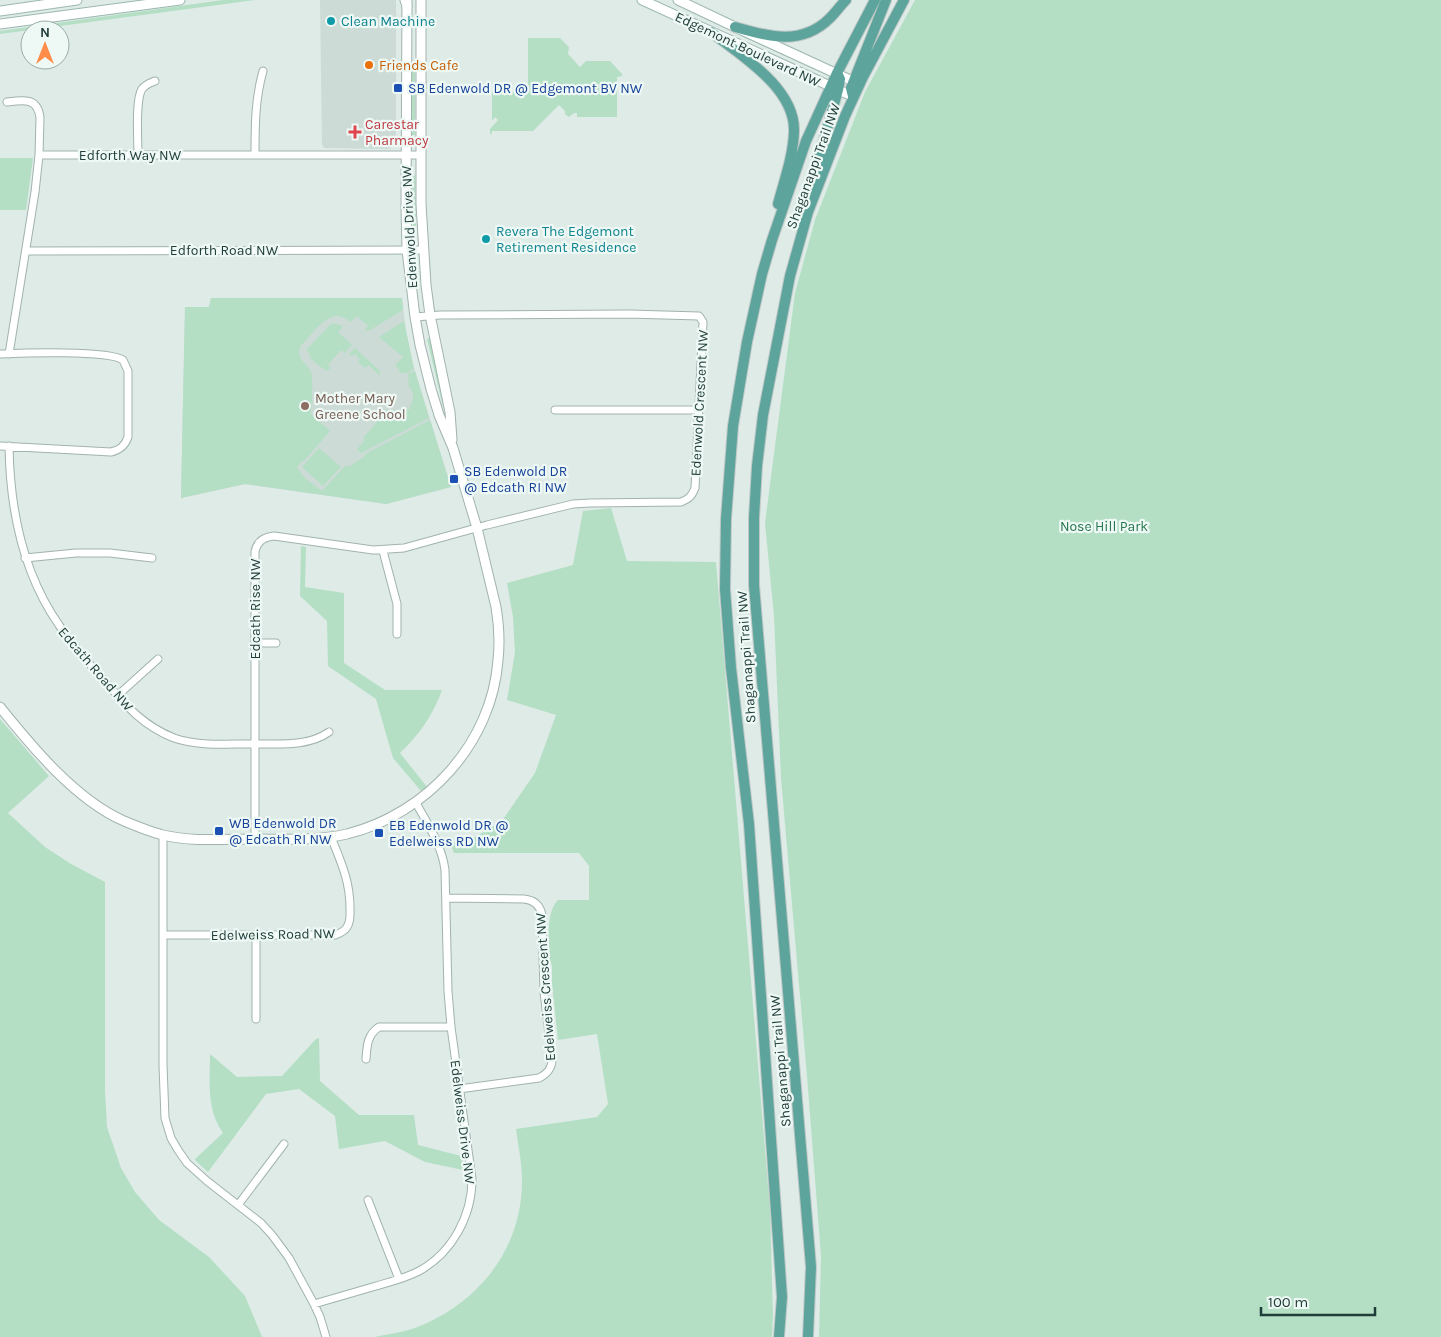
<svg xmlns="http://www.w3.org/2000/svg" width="1441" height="1337" viewBox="0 0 1441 1337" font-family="Karla,sans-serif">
<rect width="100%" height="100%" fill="#deebe7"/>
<path fill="#ccdbd6" d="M320 0H396V139L395 143 391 148 388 149 324 148 322 144Z
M211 298H402L406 331 413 364 451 487 386 504 245 484 181 498 185 307H209Z"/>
<path fill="#b4dfc5" d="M223 0H255L0 34V31Z
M915 0H1441V1337H819L821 1256 807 1076 781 778 774 616 765 523 795 293 815 220 865 92Z
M528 38H560L569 47 568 54 580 67 586 61H610L622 74V76L617 77V117H577V113H574L569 117 565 114V111L559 105 533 131H492V135L490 133V129L498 120 495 117 492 121V92H522V86H528Z
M412 69H415V135H412Z
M0 158H33L26 210H0Z
M415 175 416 230H413L412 176Z
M211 298H402L403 310 370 330 364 331 368 326 357 316 351 322C346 319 342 316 336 316 324 316 308 339 300 347 296 359 307 363 311 372 314 380 311 404 311 414L330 431 305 460 301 462 297 468 305 478 322 491 345 466H350L365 456 364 455 369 452 430 420 451 487 386 504 245 484 181 498 185 307H209Z
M404 321 414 369 407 373H400L399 370 395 365 403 357 379 337Z
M333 323 343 326 338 332 352 345 345 353 341 350 328 365 331 368 326 371 311 359 309 353 306 350 330 325Z
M430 338 444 407H443L427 339Z
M355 348 380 371V376L369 365 365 368 358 362 360 359 355 354 352 356 349 354Z
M415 371 429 418 361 453 357 449 365 440 363 438 377 422 376 421 386 410H397V413H405V409H410V405L412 404V400H413V392H412L411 388H409L408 374Z
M319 448 341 467 323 486 302 467Z
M611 508 627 561 716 562 770 1209 773 1316 772 1337H375C387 1334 400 1333 412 1329 477 1306 523 1249 522 1179 522 1163 518 1145 516 1129L597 1117 608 1104 597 1034 558 1040 552 984V965L550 962C549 945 545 913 558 900H589V866L579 853H454L450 843 467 842 502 821 535 773 556 715 507 700 515 652 513 617 507 583 573 565 583 511Z
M301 546 306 547 305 587 344 593V663L385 690H442C433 715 419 735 400 753L427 787 421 791 393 758 376 699 328 666 327 621 300 596Z
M0 719 49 776 8 813 45 847 71 864 105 882V1091L107 1127 121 1168 135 1192 159 1220 209 1257 245 1296 262 1337H0Z
M319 1038 320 1081 359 1115H414L418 1145 461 1156 463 1170 425 1162 385 1141 339 1149 335 1116 299 1089 266 1094 208 1172 196 1161 195 1159 223 1133C206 1109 210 1081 210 1054L237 1077 282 1076 316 1039Z"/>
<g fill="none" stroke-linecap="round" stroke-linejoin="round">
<defs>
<path id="minor" d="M7 102C23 100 38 97 40 118L39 155
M138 155C138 140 135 100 142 89 146 84 150 83 155 81
M255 155C255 126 255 99 263 71
M26 251 423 250
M0 354C23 353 108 350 123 360L128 371V437C125 446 120 450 111 452L0 446
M9 354 35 192 39 155H421
M555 410H698
M9 446C10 509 22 572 59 625 71 644 87 661 102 678 124 703 141 725 174 738 197 746 224 744 249 744 276 743 306 748 329 732
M383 551 397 604V634
M25 558 76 553H110L152 558
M256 643H276
M117 696 158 659
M163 835V1065L165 1118 171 1138 178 1150 187 1163 207 1181 261 1223 272 1235 289 1258 314 1304C334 1298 355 1292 376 1286 390 1282 406 1278 419 1271 452 1253 472 1216 472 1179L451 1027 448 991 445 870C442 846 428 824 416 803
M255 839V552C257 541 264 537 274 536L373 550 404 548 487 525 573 504 590 503 681 502C689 499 692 496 695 488L703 322 699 316 629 314 440 315 415 317
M446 898 524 899C534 900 540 905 542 915L544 992 552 1059C552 1069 547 1074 539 1078L459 1089
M163 935H335C340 933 344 932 347 927 351 921 350 914 350 908 350 881 341 862 331 837
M256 935V1019
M366 1059C367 1046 367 1035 379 1027H451
M368 1200 399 1279
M238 1205 284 1144
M314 1304 320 1317 326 1337"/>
<path id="tertiary" d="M421 0V204L426 285 430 315 450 412 452 440
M0 707C33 748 76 800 124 821 136 826 150 832 163 835 192 842 224 839 253 839 285 839 316 841 347 834 427 814 492 743 498 660 500 642 499 625 496 607L477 528 453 448 439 415 431 389 420 345 415 317 407 250 406 208 407 0"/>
<path id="secondary" d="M405 0 407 6
M642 0 854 97
M678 0 735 27 859 84
M0 11 77 0
M0 24 180 0"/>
<path id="primary" d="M735 27C769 37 802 46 830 18 836 12 840 6 846 0
M711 32C742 56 796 89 794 132 793 157 784 181 778 204
M853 96 851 88 886 0
M809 193 838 90 840 79 837 73
M779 1337 782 1297 749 824 731 668 725 589 726 519 733 426 747 342 762 274 772 240 806 141 837 73 875 0
M808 1337 811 1267 754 585V518L757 466 763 415 790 276 808 212 845 116 863 77 904 0"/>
</defs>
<use href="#minor" stroke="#a1b3af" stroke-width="9"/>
<use href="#tertiary" stroke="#a1b3af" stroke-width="11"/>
<use href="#secondary" stroke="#9cb8b1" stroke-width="11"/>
<use href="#primary" stroke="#c0c8c7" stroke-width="12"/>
<use href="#minor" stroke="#fff" stroke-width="7"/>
<use href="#tertiary" stroke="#fff" stroke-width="9"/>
<use href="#secondary" stroke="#fff" stroke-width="9"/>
<use href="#primary" stroke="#5da59c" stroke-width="10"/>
</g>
<g fill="#0f9aa8" stroke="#eef8f4" stroke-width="2">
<circle cx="331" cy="21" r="5"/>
<circle cx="486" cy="239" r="5"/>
</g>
<circle fill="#e8710a" stroke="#eef8f4" stroke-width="2" cx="369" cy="65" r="5"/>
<g fill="#1a4fb4" stroke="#eef8f4" stroke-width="2">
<rect x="393" y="83" width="10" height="10" rx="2.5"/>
<rect x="449" y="474" width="10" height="10" rx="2.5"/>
<rect x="214" y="826" width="10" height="10" rx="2.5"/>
<rect x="374" y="828" width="10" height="10" rx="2.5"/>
</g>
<path fill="#e0444e" stroke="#eef8f4" stroke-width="2" d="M352.5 124.5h5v5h5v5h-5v5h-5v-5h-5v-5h5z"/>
<circle fill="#8d6e63" stroke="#eef8f4" stroke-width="2" cx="305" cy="406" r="5"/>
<g text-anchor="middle" stroke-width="4.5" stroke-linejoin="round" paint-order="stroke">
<g font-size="14" fill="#0d838f" stroke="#eef8f4" text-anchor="start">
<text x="341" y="26">Clean Machine</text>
<text x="496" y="236">Revera The Edgemont<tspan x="496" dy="16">Retirement Residence</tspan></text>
</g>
<g font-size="14" fill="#1e3c38" stroke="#eef8f4">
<text transform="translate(748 49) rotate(25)" y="5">Edgemont Boulevard NW</text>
<text x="130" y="160">Edforth Way NW</text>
<text transform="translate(813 166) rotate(-70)" y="5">Shaganappi Trail NW</text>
<text transform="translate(409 227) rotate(-93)" y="5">Edenwold Drive NW</text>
<text x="224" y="255">Edforth Road NW</text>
<text transform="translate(699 403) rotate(-87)" y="5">Edenwold Crescent NW</text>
<text transform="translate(255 609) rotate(-90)" y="5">Edcath Rise NW</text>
<text transform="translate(746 657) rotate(-94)" y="5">Shaganappi Trail NW</text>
<text transform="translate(96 669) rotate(49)" y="5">Edcath Road NW</text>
<text transform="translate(273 934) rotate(-1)" y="5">Edelweiss Road NW</text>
<text transform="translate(545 987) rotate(-94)" y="5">Edelweiss Crescent NW</text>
<text transform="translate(780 1061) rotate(-95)" y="5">Shaganappi Trail NW</text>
<text transform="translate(463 1122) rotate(83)" y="5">Edelweiss Drive NW</text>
</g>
<g font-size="14" fill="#c56008" stroke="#eef8f4" text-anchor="start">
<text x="379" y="70">Friends Cafe</text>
</g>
<g font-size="14" fill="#164399" stroke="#eef8f4" text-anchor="start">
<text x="408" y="93">SB Edenwold DR @ Edgemont BV NW</text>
<text x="464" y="476">SB Edenwold DR<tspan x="464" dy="16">@ Edcath RI NW</tspan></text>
<text x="229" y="828">WB Edenwold DR<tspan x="229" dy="16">@ Edcath RI NW</tspan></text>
<text x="389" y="830">EB Edenwold DR @<tspan x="389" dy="16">Edelweiss RD NW</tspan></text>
</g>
<g font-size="14" fill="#be3a42" stroke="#eef8f4" text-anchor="start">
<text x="365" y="129">Carestar<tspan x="365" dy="16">Pharmacy</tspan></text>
</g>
<g font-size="14" fill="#785e54" stroke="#eef8f4" text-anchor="start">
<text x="315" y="403">Mother Mary<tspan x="315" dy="16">Greene School</tspan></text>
</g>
<g font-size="14" fill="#24774e" stroke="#eef8f4">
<text x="1104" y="531">Nose Hill Park</text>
</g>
</g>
<g transform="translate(45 45)"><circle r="24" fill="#eef8f4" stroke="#9bada9"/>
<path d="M0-4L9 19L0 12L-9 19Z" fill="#ff8c48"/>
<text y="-8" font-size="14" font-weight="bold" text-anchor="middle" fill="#1e3c38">N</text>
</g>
<path d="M1261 1307v8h114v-8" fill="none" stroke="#1e3c38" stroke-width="2.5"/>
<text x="1268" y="1307" font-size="15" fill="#1e3c38" stroke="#eef8f4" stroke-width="4" paint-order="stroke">100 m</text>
</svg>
